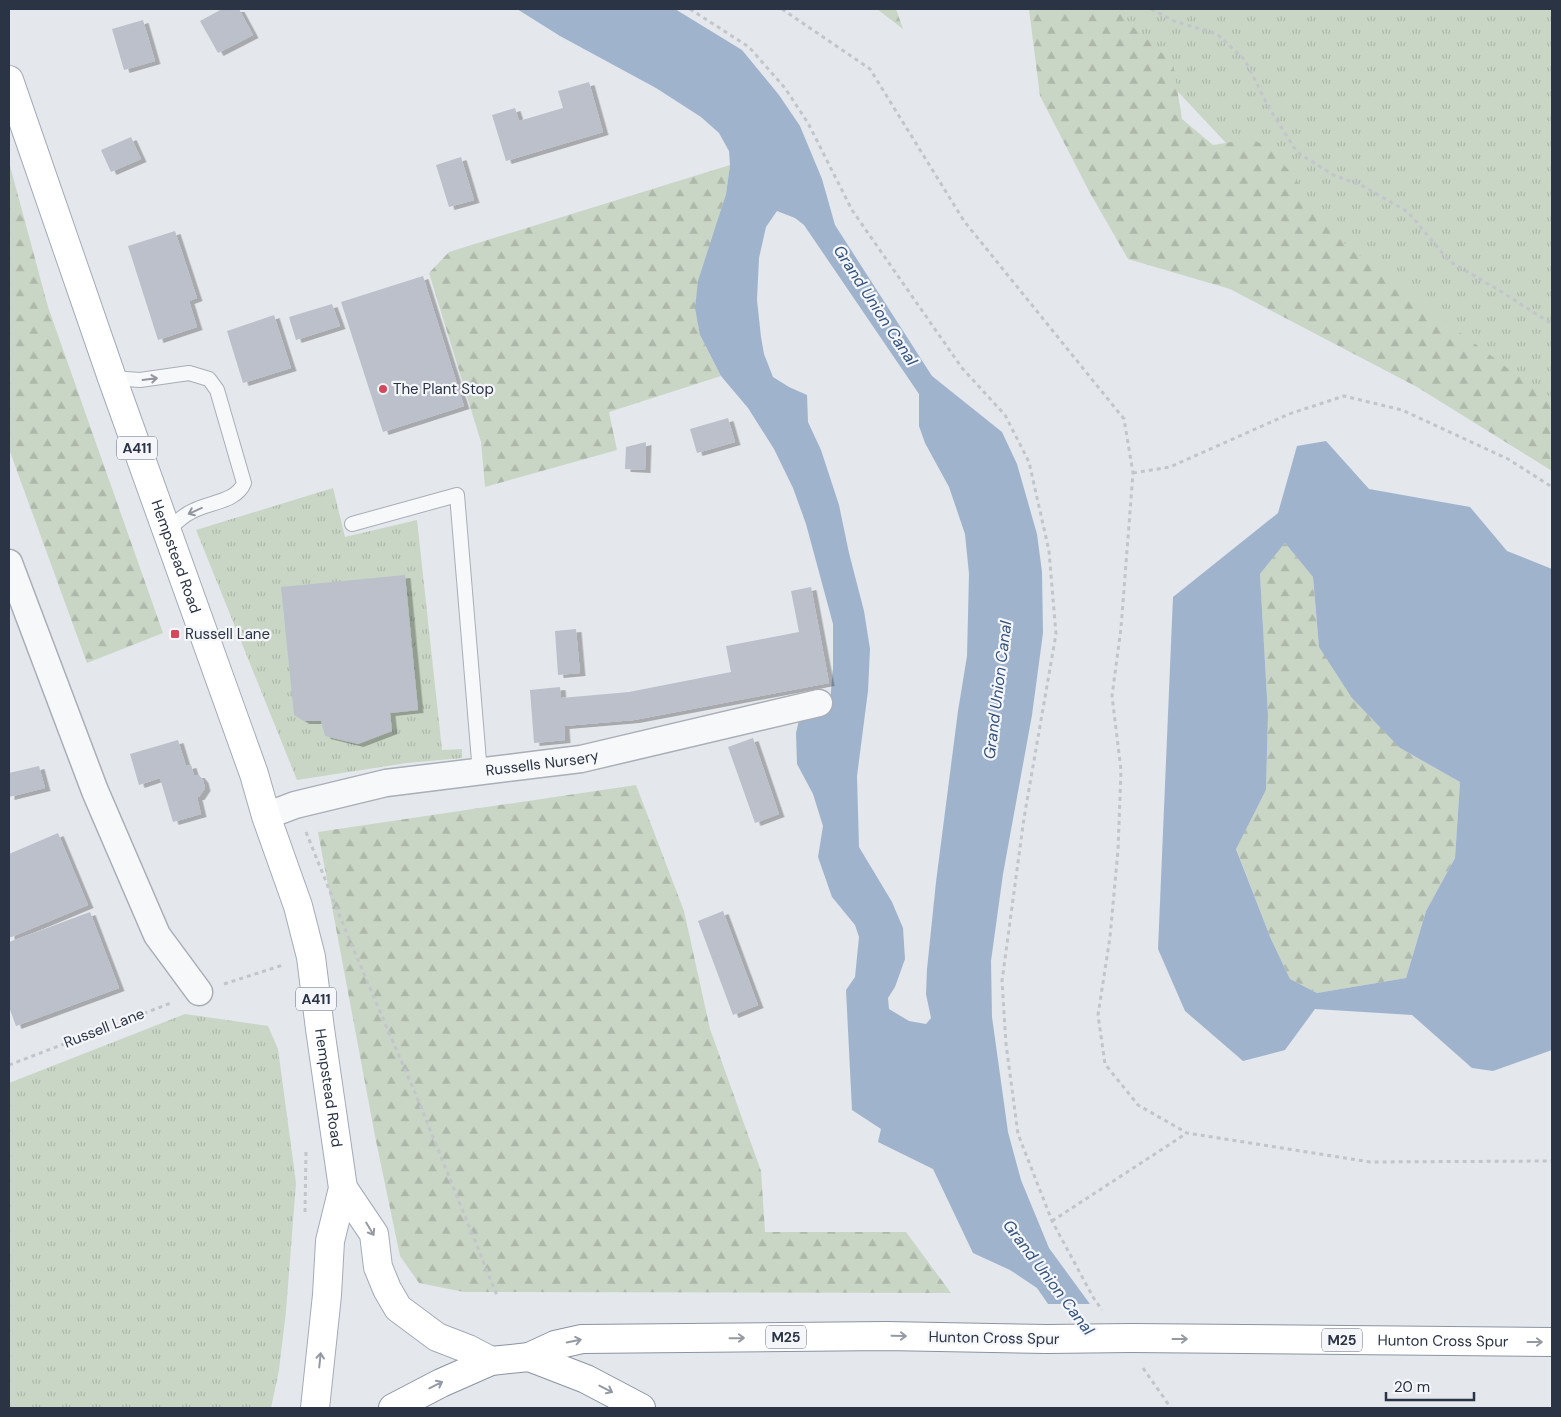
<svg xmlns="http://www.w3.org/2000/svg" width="1561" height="1417" viewBox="0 0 1561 1417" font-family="'DM Sans',sans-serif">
<defs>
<pattern id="grass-tufts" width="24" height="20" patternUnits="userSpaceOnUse" patternTransform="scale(1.25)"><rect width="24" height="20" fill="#c9d6c5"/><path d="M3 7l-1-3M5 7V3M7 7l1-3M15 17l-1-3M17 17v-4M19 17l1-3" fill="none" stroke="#adb8ab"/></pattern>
<pattern id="forest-firs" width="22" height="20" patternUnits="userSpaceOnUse" patternTransform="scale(1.25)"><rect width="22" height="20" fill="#c9d6c5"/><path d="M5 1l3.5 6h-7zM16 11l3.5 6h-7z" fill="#adb8ab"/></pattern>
<filter id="shadow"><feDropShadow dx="5.5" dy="3" stdDeviation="0" flood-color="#0004"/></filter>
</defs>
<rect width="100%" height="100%" fill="#e4e7ec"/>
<path fill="url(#grass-tufts)" d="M1100 9H1552V421L1403 331Z
M333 488 345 537 417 520 442 750 462 749V758L407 763 297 780 196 530Z
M185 1014 268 1026 278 1049 296 1183 286 1311 279 1370 271 1408H9V1083Z"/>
<path fill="url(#forest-firs)" d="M877 9H896L903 29Z
M1029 9H1121L1129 23 1173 63 1182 119 1213 145 1251 139 1268 147 1295 177 1313 214 1354 252 1395 277 1454 328 1510 370 1552 398V471L1417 387 1230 289 1128 259 1090 193 1040 96Z
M9 162 48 307 163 633 87 663 9 449Z
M730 165 726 194 718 220 700 335 721 376 609 412 617 450 485 487 481 442 429 273 449 252Z
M1285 543 1313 577 1319 647 1400 748 1460 782 1455 858 1426 911 1406 978 1317 993 1290 979 1271 939 1236 848 1266 790 1268 715 1260 574Z
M636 785 684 911 710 1029 761 1171 765 1232H906L951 1293 464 1292 419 1283 400 1256 375 1136 318 832Z"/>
<path fill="#9fb4cc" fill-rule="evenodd" d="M517 9H675L742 50 779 95 800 126 822 179 835 225 932 376 1002 432 1017 464 1037 534 1042 572 1043 633 1032 715 1003 874 991 961 992 1017 1008 1132 1021 1180 1049 1248 1166 1408H1120L1037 1288 1010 1270 973 1253 933 1169 878 1142 881 1129 852 1110 846 990 855 977 859 937 855 925 832 897 818 857 823 826 813 794 797 764 796 733 802 707 830 703 833 668V624L806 524 793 488 774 449 748 408 721 376 700 335 695 308 698 281 726 194 730 165 729 151 719 133 701 117 656 88 560 36ZM777 211 795 218 804 225 919 394V426L925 443 949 487 965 534 969 574 967 656 958 711 936 882 927 969 926 994 931 1018 926 1024 909 1021 889 1009 888 998 895 987 905 959 903 928 892 902 859 847 857 776 868 691 870 649 864 611 849 553 839 505 821 450 808 422 807 395 789 387 773 377 764 354 761 337 757 300 759 258 766 227Z
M1326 441 1369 489 1470 507 1507 551 1552 569V1050L1493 1071 1472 1068 1412 1015 1315 1009 1285 1050 1243 1061 1185 1011 1158 949 1173 597 1278 513 1297 446ZM1285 543 1313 577 1319 647 1352 698 1400 748 1460 782 1455 858 1426 911 1406 978 1317 993 1290 979 1271 939 1236 849 1266 790 1268 715 1260 574Z"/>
<path fill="#e4e7ec" d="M1045 1304H1094L1168 1408H1117Z"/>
<path fill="#bbc0ca" filter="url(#shadow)" d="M222 9H239L253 35 218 53 200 21Z
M143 20 155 61 124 70 112 29Z
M589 82 603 132 506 161 492 115 515 108 519 121 563 108 558 91Z
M131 137 141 159 111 172 101 150Z
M461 157 474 200 449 207 436 165Z
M175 231 197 298 189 301 197 327 158 340 128 246Z
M423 276 464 406 383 432 341 302Z
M332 304 340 326 296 340 289 317Z
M274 315 291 368 243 383 227 331Z
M728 418 735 442 697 453 690 429Z
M646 442 645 470 625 469 626 447Z
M405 575 418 710 390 713 392 731 358 744 325 736 321 721H304L294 715 281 587Z
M811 587 829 683 634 720 564 726 565 740 534 743 530 690 560 687 561 698 629 692 731 672 726 646 799 632 791 591Z
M576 629 580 673 558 675 555 631Z
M753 738 779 814 755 823 728 747Z
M178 740 186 766 191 765 194 775H199L203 780 205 788 199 797H197L201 814 173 822 160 778 139 785 130 754Z
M39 766 45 788 9 797V773Z
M58 833 88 905 9 938V854Z
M723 911 758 1005 733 1015 698 921Z
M90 912 119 988 16 1026 9 1007V942Z"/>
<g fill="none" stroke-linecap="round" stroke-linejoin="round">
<defs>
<path id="service" d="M112 378 140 380 189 373 209 379 217 390 244 483C236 503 206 502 189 513 181 517 174 525 167 531
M352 524 457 495 480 773"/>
<g id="minor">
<path d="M9 563 95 791 157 935 199 992"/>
<path id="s1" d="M266 816 295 805 386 783 581 759 819 703"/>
</g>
<g id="primary">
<path id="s2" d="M9 80 112 378 254 774 266 816 298 906 311 957 320 1029 343 1188 330 1241 327 1295 315 1408"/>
<path d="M343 1188 374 1234 378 1267 387 1289 398 1308 437 1337 468 1349 491 1361"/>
</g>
<path id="trunk" d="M393 1408 441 1383 491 1361 529 1357 586 1379 641 1408"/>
<g id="motorway">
<path id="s3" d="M1131 1338 1552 1342"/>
<path d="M529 1357 555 1345 582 1339 886 1336 1047 1339"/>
</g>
</defs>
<use href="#service" stroke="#a9aeb7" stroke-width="16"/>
<use href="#minor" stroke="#a9aeb7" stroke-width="29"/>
<use href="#primary" stroke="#a3abb8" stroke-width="30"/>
<use href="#trunk" stroke="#8b94a3" stroke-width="30"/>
<use href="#motorway" stroke="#8b94a3" stroke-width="30"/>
<path stroke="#c2c5cb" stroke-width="3" stroke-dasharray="4 4" stroke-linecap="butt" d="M690 9 749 47 785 88 808 123 852 210 962 368 1005 415 1029 462 1049 551 1056 634 1024 818 1002 981 1006 1044 1018 1134 1052 1221 1093 1297 1102 1310
M782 9 870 69 964 221 1124 419 1133 473 1121 628 1112 696 1121 770 1118 850 1110 937 1098 1015 1105 1064 1138 1105 1187 1133 1370 1162 1552 1161
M1151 9 1174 21 1217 34 1245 60 1269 108 1297 152 1333 175 1361 185 1408 212 1449 261 1497 289 1552 324
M1133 473 1170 467 1289 414 1344 396 1402 410 1508 459 1552 487
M306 832 352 946 418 1100 498 1298
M224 984 283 965
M9 1065 171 1003
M305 1212 306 1151
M1052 1221 1187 1133
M1143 1368 1171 1408"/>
<use href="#service" stroke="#f7f8fa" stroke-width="14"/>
<use href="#minor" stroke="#f7f8fa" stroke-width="26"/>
<use href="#primary" stroke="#fff" stroke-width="28"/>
<use href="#trunk" stroke="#fff" stroke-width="28"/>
<use href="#motorway" stroke="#fff" stroke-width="28"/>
<defs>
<path id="motorway-bridge" d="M1047 1339 1131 1338"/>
</defs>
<use href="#motorway-bridge" stroke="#8b94a3" stroke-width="30" stroke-linecap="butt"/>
<use href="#motorway-bridge" stroke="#fff" stroke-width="28"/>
</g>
<defs><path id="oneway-shaft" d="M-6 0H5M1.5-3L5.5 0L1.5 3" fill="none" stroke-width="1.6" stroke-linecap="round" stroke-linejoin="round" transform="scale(1.25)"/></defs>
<g stroke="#9196a0">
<use href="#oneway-shaft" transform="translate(150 379) rotate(-7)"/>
<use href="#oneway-shaft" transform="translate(195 511) rotate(156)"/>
</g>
<g stroke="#959aa2">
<use href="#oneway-shaft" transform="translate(370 1229) rotate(59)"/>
<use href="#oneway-shaft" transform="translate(899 1336) rotate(1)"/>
<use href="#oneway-shaft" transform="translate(737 1338) rotate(-1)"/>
<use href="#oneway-shaft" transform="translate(1180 1339)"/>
<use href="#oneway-shaft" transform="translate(574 1341) rotate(-11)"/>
<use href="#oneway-shaft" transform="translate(1535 1342)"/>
<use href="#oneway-shaft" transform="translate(320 1360) rotate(-84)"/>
<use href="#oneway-shaft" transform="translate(436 1385) rotate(-27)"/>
<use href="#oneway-shaft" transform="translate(606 1389) rotate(27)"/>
</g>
<g fill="#d1495b" stroke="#f4f6f9" stroke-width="2">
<circle cx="383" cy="389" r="5"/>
<rect x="170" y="629" width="10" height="10" rx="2.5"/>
</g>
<g text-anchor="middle" stroke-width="4.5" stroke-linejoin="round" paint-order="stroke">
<g fill="#f4f6f9" stroke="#676e7b" stroke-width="1">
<rect x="117" y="436.5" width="40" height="23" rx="4"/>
<rect x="296" y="987.5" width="40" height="23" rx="4"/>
<rect x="766" y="1325.5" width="40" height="23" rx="4"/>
<rect x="1322" y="1328.5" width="40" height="23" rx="4"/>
</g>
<g font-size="14" font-weight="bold" fill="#2b3445">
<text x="137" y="453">A411</text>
<text x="316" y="1004">A411</text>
<text x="786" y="1342">M25</text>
<text x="1342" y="1345">M25</text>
</g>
<g font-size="15" fill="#2b3445" stroke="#f4f6f9" text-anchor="start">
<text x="393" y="394">The Plant Stop</text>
<text x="185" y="639">Russell Lane</text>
</g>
<g font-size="15" fill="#2b3445" stroke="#f4f6f9">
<text dy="5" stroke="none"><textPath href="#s2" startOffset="505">Hempstead Road</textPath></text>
<text dy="5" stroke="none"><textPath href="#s1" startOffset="282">Russells Nursery</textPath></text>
<text transform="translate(104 1028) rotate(-21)" y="5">Russell Lane</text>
<text dy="5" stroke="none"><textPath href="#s2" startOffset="1060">Hempstead Road</textPath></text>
<text transform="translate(994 1338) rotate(1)" y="5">Hunton Cross Spur</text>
<text dy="5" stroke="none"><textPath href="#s3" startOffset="312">Hunton Cross Spur</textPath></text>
</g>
<g font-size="16" font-style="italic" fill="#34527a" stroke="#f4f6f9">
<text transform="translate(876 305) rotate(57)" y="6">Grand Union Canal</text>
<text transform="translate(997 690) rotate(-83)" y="6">Grand Union Canal</text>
<text transform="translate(1049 1277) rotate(53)" y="6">Grand Union Canal</text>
</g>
</g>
<rect width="1561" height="1417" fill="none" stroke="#2b3445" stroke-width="20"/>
<path d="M1386 1392v8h88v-8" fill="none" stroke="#2b3445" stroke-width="2.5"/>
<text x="1394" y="1392" font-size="15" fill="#2b3445" stroke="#f4f6f9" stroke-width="4" paint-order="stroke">20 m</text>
</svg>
